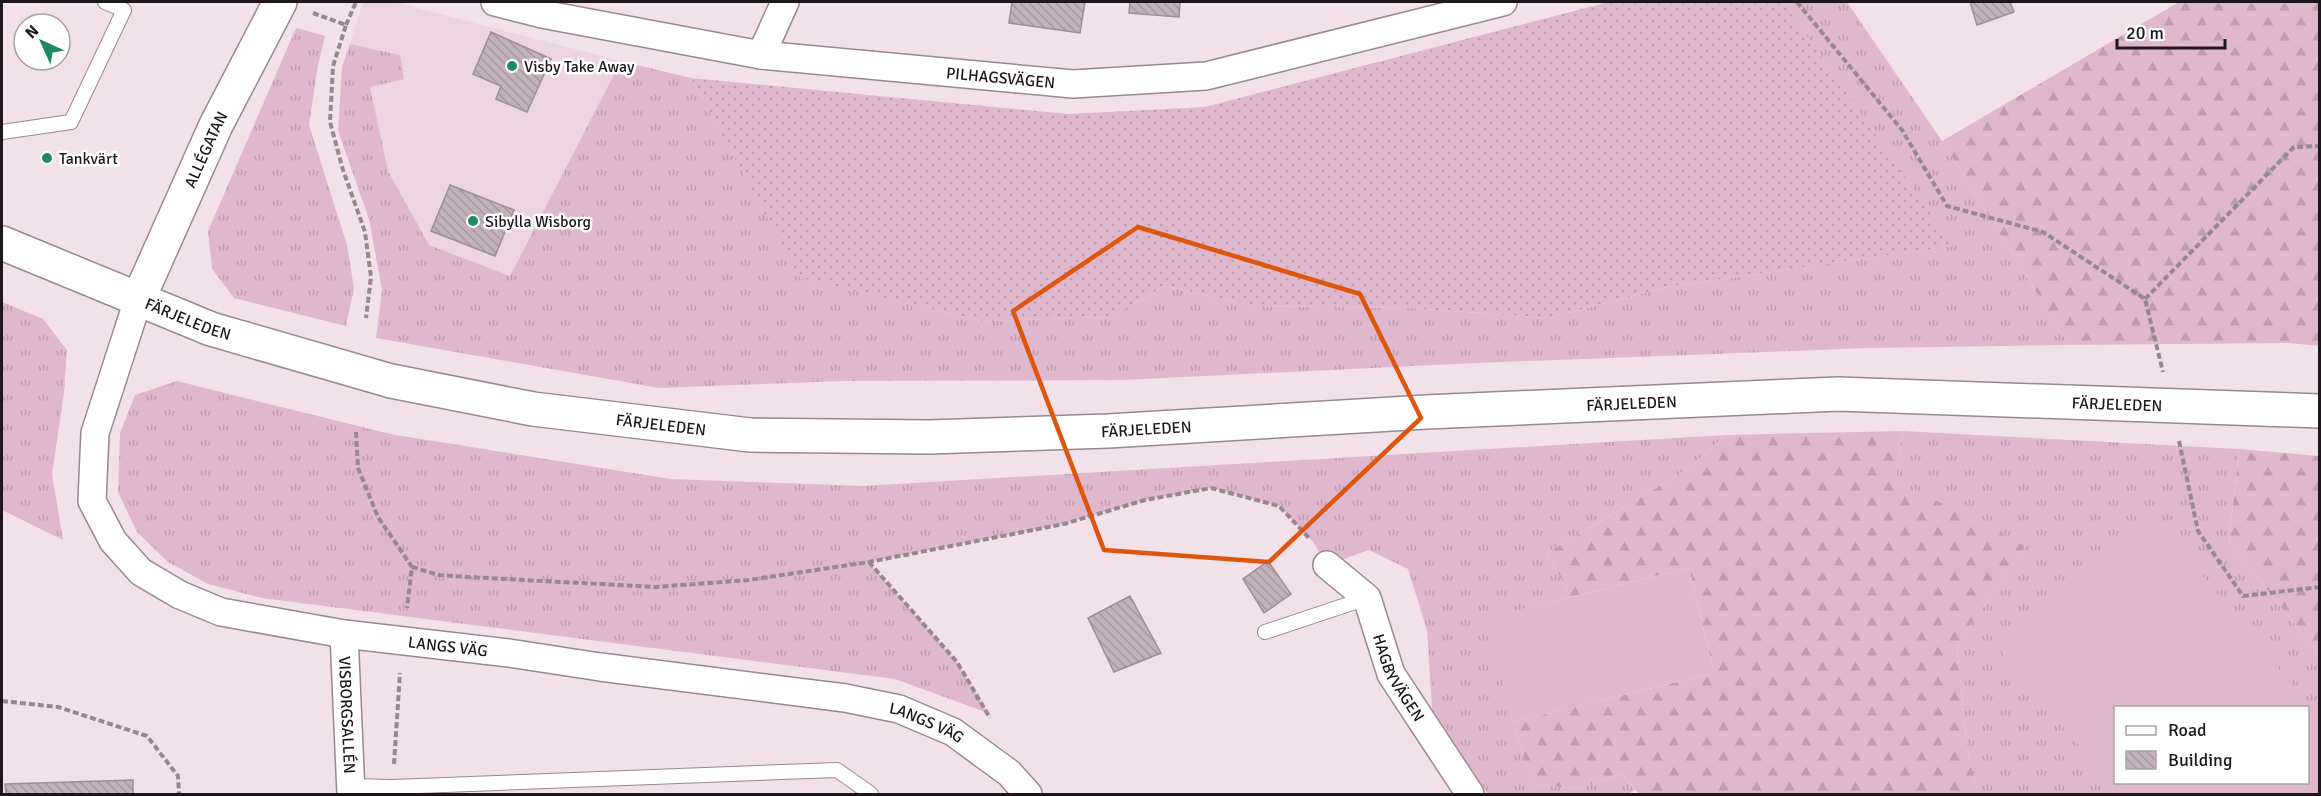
<svg xmlns="http://www.w3.org/2000/svg" width="2321" height="796" viewBox="0 0 2321 796" font-family="Signika,sans-serif">
<defs>
<pattern id="grass-tufts" width="24" height="20" patternUnits="userSpaceOnUse" patternTransform="scale(1.5)"><rect width="24" height="20" fill="#dfb8cd"/><path d="M3 7l-1-3M5 7V3M7 7l1-3M15 17l-1-3M17 17v-4M19 17l1-3" fill="none" stroke="#bf9daf"/></pattern>
<pattern id="forest-firs" width="22" height="20" patternUnits="userSpaceOnUse" patternTransform="scale(1.5)"><rect width="22" height="20" fill="#dfb8cd"/><path d="M5 1l3.5 6h-7zM16 11l3.5 6h-7z" fill="#bf9daf"/></pattern>
<pattern id="garden-dots" width="8" height="8" patternUnits="userSpaceOnUse" patternTransform="scale(1.5)"><rect width="8" height="8" fill="#dfb8cd"/><path d="M2 2h.1M6 6h.1" fill="none" stroke="#bf9daf" stroke-width="1.8" stroke-linecap="round"/></pattern>
<pattern id="building-back-hatch" width="6" height="6" patternUnits="userSpaceOnUse" patternTransform="scale(1.5)"><rect width="6" height="6" fill="#c2b1ba"/><path d="M-1 5l2 2M0 0l6 6M5-1l2 2" fill="none" stroke="#a6989f"/></pattern>
</defs>
<rect width="100%" height="100%" fill="#f3e1ea"/>
<path fill="#edd4e1" d="M363 2H393L621 61 510 276 429 245 388 171 370 87 400 55 350 44Z"/>
<path fill="url(#grass-tufts)" fill-rule="evenodd" d="M1783 2H1847L1942 141 2069 345 1871 348 1476 363 1123 380 844 381 659 388 376 338 382 290 369 219 338 131 342 67 350 44 400 55 404 79 370 87 388 171 429 245 510 276 621 61 691 78 801 278 982 321 1110 317 1165 286 1254 306 1409 308 1549 318 1667 287 1952 246Z
M296 28 325 36 318 65 309 125 347 245 354 288 346 326 234 298 212 269 208 231Z
M2 302 43 319 67 350 64 392 52 475 63 540 2 510Z
M177 381 390 434 671 479 862 486 1726 435 1688 469 1547 553 1571 597 1488 618 1513 722 1532 784 1577 789 1622 774 1635 790 1628 794H1488L1432 709 1427 630 1408 569 1369 550 1327 565 1313 542 1279 506 1211 488 1145 500 1064 524 869 562 957 662 988 713 895 679 262 598 208 584 168 562 137 532 118 492 120 433 135 395Z
M1903 431 2239 449 2229 542 2319 655V794H1978L1967 748 1957 645 2025 546 1895 483ZM2116 708H2308V782H2116Z"/>
<path fill="url(#forest-firs)" d="M2179 2H2319V346L2289 343 2069 345 1942 141Z
M1903 431 1895 483 1953 508 2025 546 1957 645 1967 748 1978 794H1639L1622 774 1577 789 1532 784 1513 722 1714 673 1689 568 1571 597 1547 553 1688 469 1726 435Z
M2239 449 2319 456V655L2229 542Z"/>
<path fill="url(#garden-dots)" d="M1609 2H1783L1953 246 1667 287 1549 318 1409 308 1254 306 1165 286 1110 317 982 321 800 278 691 78 1068 114 1205 107Z"/>
<path fill="#dfb8cd" fill-rule="evenodd" d="M2155 518 2319 718V794H2119L1998 648ZM2116 708H2308V782H2116Z
M1689 568 1714 673 1513 722 1487 618Z"/>
<path fill="url(#building-back-hatch)" stroke="#9d8d95" stroke-width="1.5" d="M1012 2H1085L1080 33 1009 23Z
M1130 2H1180L1179 17 1129 13Z
M1970 2H2010L2014 12 1977 25Z
M491 32 551 59 527 112 496 99 501 86 473 74Z
M450 185 514 210 495 256 431 231Z
M1268 561 1291 594 1264 613 1243 579Z
M1130 596 1161 653 1114 672 1088 618Z
M133 780V794H6L5 784Z"/>
<g fill="none" stroke-linecap="round" stroke-linejoin="round">
<defs>
<path id="lane" d="M2 132 71 122 124 10 105 2
M1265 632 1367 598
M350 786 392 787 837 770 871 794"/>
<g id="street">
<path id="s1" d="M495 2 542 14 761 55 1073 84 1206 76 1503 2"/>
<path d="M761 55 785 2"/>
<path id="s2" d="M138 300 95 433 92 501 113 541 141 572 180 595 221 612 344 634 509 653 600 667 845 698 899 709 953 732 1009 773 1028 794"/>
<path id="s3" d="M1327 565 1367 598 1391 674 1470 794"/>
<path id="s4" d="M344 634 351 794"/>
</g>
<g id="secondary">
<path id="s5" d="M2 243 211 329 391 381 533 409 750 435 930 437 1108 431 1426 412 1838 394 2320 411"/>
<path id="s6" d="M138 300 216 125 280 2"/>
</g>
</defs>
<use href="#lane" stroke="#988890" stroke-width="16"/>
<use href="#street" stroke="#988890" stroke-width="30"/>
<use href="#secondary" stroke="#988890" stroke-width="36"/>
<path stroke="#95888f" stroke-width="4" stroke-dasharray="6 3" stroke-linecap="butt" d="M1797 2 1902 130 1947 206 2043 232 2145 299 2163 372
M313 13 346 25 333 66 330 122 343 170 365 232 371 277 366 318
M346 25 356 2
M2145 299 2294 147 2320 146
M356 432 358 468 378 517 412 567 407 608
M2179 441 2198 531 2243 596 2320 587
M869 562 957 662 990 718
M412 567 439 575 468 577 655 587 749 580 869 562 1064 524 1145 500 1211 488 1279 506 1310 539
M2 701 58 707 147 736 178 776 179 794
M394 764 400 673"/>
<use href="#lane" stroke="#fff" stroke-width="14"/>
<use href="#street" stroke="#fff" stroke-width="27"/>
<use href="#secondary" stroke="#fff" stroke-width="33"/>
</g>
<path fill="none" stroke="#de560d" stroke-width="4.5" stroke-linejoin="round" d="M1138 227 1360 294 1421 418 1269 562 1104 550 1013 311Z"/>
<g fill="#218864" stroke="#fff" stroke-width="2">
<circle cx="512" cy="66" r="6"/>
<circle cx="47" cy="158" r="6"/>
<circle cx="473" cy="221" r="6"/>
</g>
<g text-anchor="middle" stroke-width="5" stroke-linejoin="round" paint-order="stroke">
<g font-size="16" fill="#1d171b" stroke="#fff" text-anchor="start">
<text x="524" y="72">Visby Take Away</text>
<text x="59" y="164">Tankvärt</text>
<text x="485" y="227">Sibylla Wisborg</text>
</g>
<g font-size="16" fill="#1d171b" stroke="#fff">
<text dy="6" stroke="none"><textPath href="#s1" startOffset="512">PILHAGSVÄGEN</textPath></text>
<text dy="6" stroke="none"><textPath href="#s6" startOffset="165">ALLÉGATAN</textPath></text>
<text dy="6" stroke="none"><textPath href="#s5" startOffset="201">FÄRJELEDEN</textPath></text>
<text dy="6" stroke="none"><textPath href="#s5" startOffset="1659">FÄRJELEDEN</textPath></text>
<text dy="6" stroke="none"><textPath href="#s5" startOffset="2145">FÄRJELEDEN</textPath></text>
<text dy="6" stroke="none"><textPath href="#s5" startOffset="687">FÄRJELEDEN</textPath></text>
<text dy="6" stroke="none"><textPath href="#s5" startOffset="1173">FÄRJELEDEN</textPath></text>
<text dy="6" stroke="none"><textPath href="#s2" startOffset="614">LANGS VÄG</textPath></text>
<text dy="6" stroke="none"><textPath href="#s3" startOffset="138">HAGBYVÄGEN</textPath></text>
<text dy="6" stroke="none"><textPath href="#s4" startOffset="81">VISBORGSALLÉN</textPath></text>
<text dy="6" stroke="none"><textPath href="#s2" startOffset="1100">LANGS VÄG</textPath></text>
</g>
</g>
<rect width="2321" height="796" fill="none" stroke="#1d171b" stroke-width="6"/>
<rect x="2114" y="706" width="195" height="78" fill="#ffffff" stroke="#a5a2a4" stroke-width="1.5"/>
<rect x="2126" y="726" width="30" height="9" fill="#ffffff" stroke="#a5a2a4" stroke-width="1.5"/>
<text x="2168" y="736" font-size="18" fill="#1d171b">Road</text>
<rect x="2126" y="751" width="30" height="18" fill="url(#building-back-hatch)" stroke="#a5a2a4" stroke-width="1.5"/>
<text x="2168" y="766" font-size="18" fill="#1d171b">Building</text>
<g transform="translate(42 42) rotate(315)"><circle r="28" fill="#ffffff" stroke="#a5a2a4" stroke-width="1.5"/>
<path d="M0-4.5L10 22L0 15L-10 22Z" fill="#218864"/>
<text y="-9" font-size="16" font-weight="bold" text-anchor="middle" fill="#1d171b">N</text>
</g>
<path d="M2117 39v9h108v-9" fill="none" stroke="#1d171b" stroke-width="3"/>
<text x="2126" y="39" font-size="18" fill="#1d171b" stroke="#ffffff" stroke-width="4.5" paint-order="stroke">20 m</text>
</svg>
